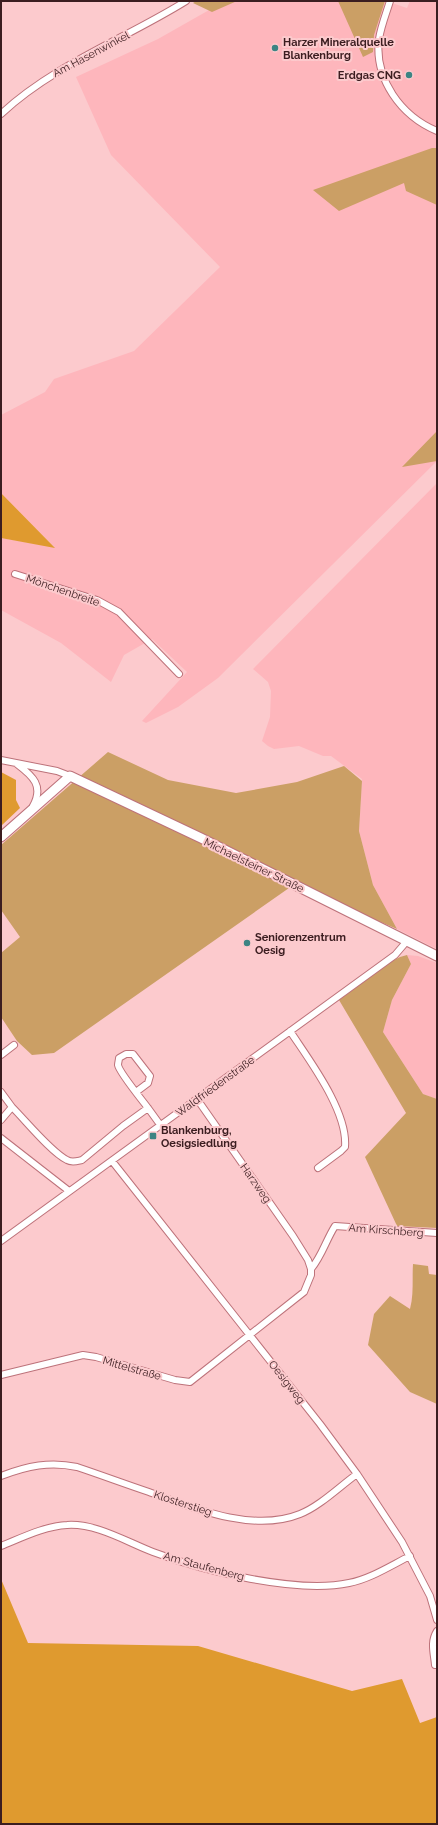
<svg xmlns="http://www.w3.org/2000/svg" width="438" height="1825" viewBox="0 0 438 1825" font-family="Raleway,sans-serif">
<rect width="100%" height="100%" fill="#fccacd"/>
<path fill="#feb6bc" d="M225 1H386L407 8 410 1H437V461L218 678 178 707 146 723 142 721 187 672 152 639 124 655 111 682 61 643 1 610V538L54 547 1 493V415L45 392 54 379 134 351 220 267 111 155 76 77 158 39Z
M437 483V949L397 929 373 885 359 831 362 779 331 756H323L299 746 274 749 268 746 262 741 270 717 271 691 268 682 253 669Z
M407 955 418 956 437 963V1099L423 1094 383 1032 392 1000 411 964Z"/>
<path fill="#cb9f65" d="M196 1H237L212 12 193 3Z
M338 1H385L374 35 373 52 363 57Z
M432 148H437V205L406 191 404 183 339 211 313 190Z
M437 431V461L402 467Z
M108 752 168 780 236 793 297 782 344 766 362 781 359 831 373 885 397 929 299 887 289 888 54 1053 32 1055 17 1041 1 1017V953L20 937 1 910V845Z
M407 955 411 964 392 1000 383 1032 423 1094 437 1099V1228L397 1226 365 1157 406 1113 339 1000 392 961 400 957Z
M413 1264 428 1266 429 1274 437 1275V1404L410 1392 368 1345 374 1314 390 1296 410 1309C414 1294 412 1279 413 1264Z"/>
<path fill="#df9a2f" d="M1 493 55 548 1 538Z
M1 772 16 780V800L20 808 1 826Z
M1 1579 28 1643 198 1646 352 1691 402 1679 420 1723 437 1717V1824H1Z"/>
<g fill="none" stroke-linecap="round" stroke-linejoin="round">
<defs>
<path id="street" d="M390 1C386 14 381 26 379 39 374 79 401 116 437 131
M1 114C55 64 125 39 186 1
M15 574 97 600 119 612 179 674
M1 760 57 771 70 776
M17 764C33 776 44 786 33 806
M290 1031C309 1060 348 1111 345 1147L341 1151 318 1168
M1 1055 14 1045
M1 1092 12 1107 1 1120
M136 1092 148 1083 150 1076 133 1054H126L119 1058C119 1060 118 1063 118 1065 119 1072 142 1100 148 1108
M12 1107C26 1121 51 1152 67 1160 72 1163 77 1161 82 1160L123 1126 148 1108 161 1126
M1 1138 69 1191
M112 1161 320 1424 357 1474 402 1542 430 1596 437 1620
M1 1241 395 955 407 941
M311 1269C322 1256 326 1240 335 1226L437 1233
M1 1375 83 1355 96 1357 175 1380 190 1382 304 1292 311 1275V1269L308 1260 293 1236 197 1099
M1 1476C27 1466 50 1461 77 1467 101 1475 125 1484 149 1492 193 1508 253 1533 300 1514 320 1506 339 1487 357 1474
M1 1546C21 1538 45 1526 67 1525 96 1523 127 1542 153 1552 203 1571 297 1594 349 1583 370 1579 390 1566 410 1556
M437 1631C430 1642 434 1653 435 1665H437"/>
<path id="secondary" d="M1 837 70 776 201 838 437 956"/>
</defs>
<use href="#street" stroke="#bd727a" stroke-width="8"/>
<use href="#secondary" stroke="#bd727a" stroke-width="11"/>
<use href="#street" stroke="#fff" stroke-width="6"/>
<use href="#secondary" stroke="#fff" stroke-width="9"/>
</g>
<g fill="#3c8483" stroke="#fccacd" stroke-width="1.5">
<circle cx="275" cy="48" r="4"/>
<circle cx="409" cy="75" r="4"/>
<circle cx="247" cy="943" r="4"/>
<rect x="149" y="1132" width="8" height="8" rx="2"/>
</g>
<g text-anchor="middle" stroke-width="4" stroke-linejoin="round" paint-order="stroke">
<g font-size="11" font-weight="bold" fill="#3b1d20" stroke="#fccacd" text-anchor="start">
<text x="283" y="46">Harzer Mineralquelle<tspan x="283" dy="13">Blankenburg</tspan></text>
<text x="401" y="79" text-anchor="end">Erdgas CNG</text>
<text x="255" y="941">Seniorenzentrum<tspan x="255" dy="13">Oesig</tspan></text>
<text x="161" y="1134">Blankenburg,<tspan x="161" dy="13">Oesigsiedlung</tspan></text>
</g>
<g font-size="11" fill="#3b1d20" stroke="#fccacd">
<text transform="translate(91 54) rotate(-28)" y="4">Am Hasenwinkel</text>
<text transform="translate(63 590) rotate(19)" y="4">Mönchenbreite</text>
<text transform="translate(254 865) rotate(26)" y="4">Michaelsteiner Straße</text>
<text transform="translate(215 1086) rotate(-36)" y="4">Waldfriedenstraße</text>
<text transform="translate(256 1183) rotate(55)" y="4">Harzweg</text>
<text transform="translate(386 1230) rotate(4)" y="4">Am Kirschberg</text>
<text transform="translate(132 1368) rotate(16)" y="4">Mittelstraße</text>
<text transform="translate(287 1382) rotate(52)" y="4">Oesigweg</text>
<text transform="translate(183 1503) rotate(18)" y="4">Klosterstieg</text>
<text transform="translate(204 1566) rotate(15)" y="4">Am Staufenberg</text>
</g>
</g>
<rect width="438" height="1825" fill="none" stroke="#3b1d20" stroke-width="4"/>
</svg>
